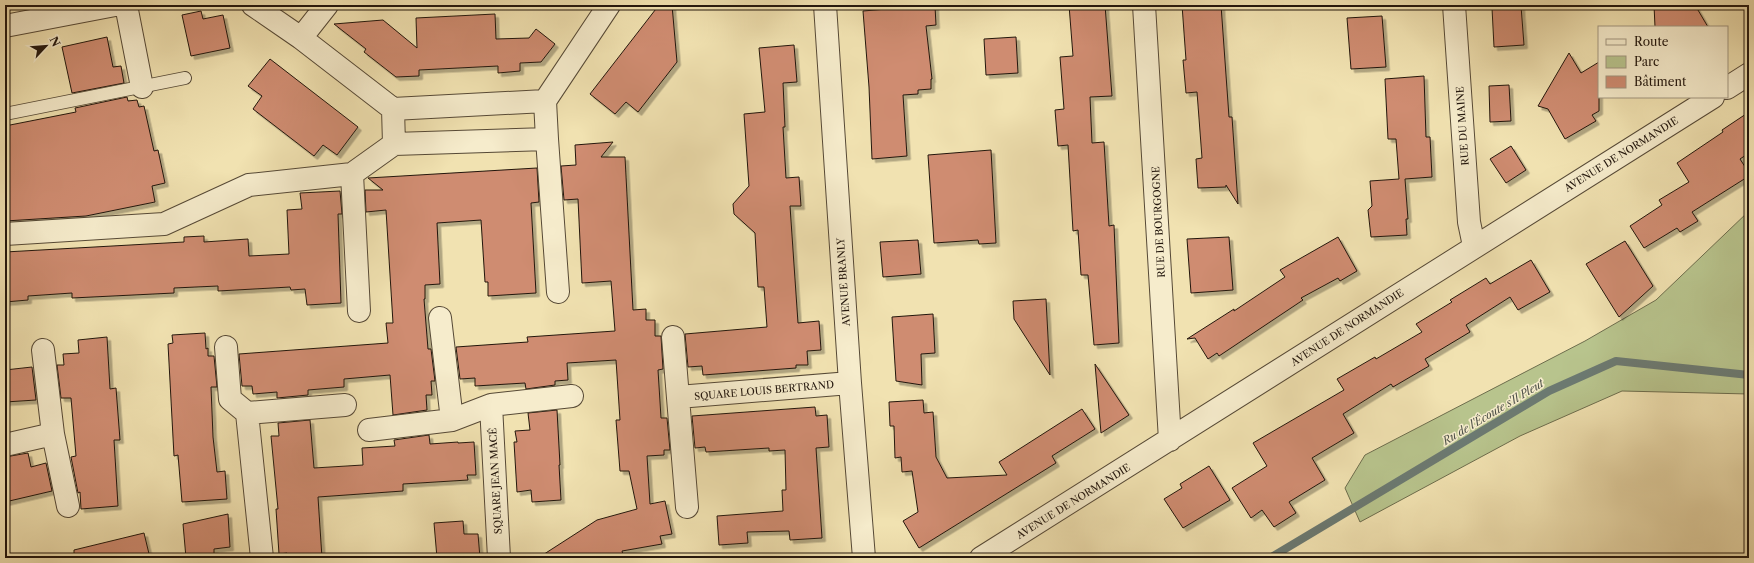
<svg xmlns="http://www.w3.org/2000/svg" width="1754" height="563" viewBox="0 0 1754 563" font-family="'Libre Caslon Text',serif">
<defs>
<filter id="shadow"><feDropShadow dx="3.5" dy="3.5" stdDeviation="0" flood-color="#0004"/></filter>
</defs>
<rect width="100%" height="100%" fill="#f1e2b1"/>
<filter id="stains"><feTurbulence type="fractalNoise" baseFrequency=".005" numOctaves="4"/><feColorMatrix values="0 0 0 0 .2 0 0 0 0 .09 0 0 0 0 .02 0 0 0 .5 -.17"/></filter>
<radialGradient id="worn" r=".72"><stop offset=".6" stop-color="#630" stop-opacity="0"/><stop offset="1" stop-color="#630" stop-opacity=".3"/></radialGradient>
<path fill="#b8c48d" stroke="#6d6d4d" d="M1749 211V394L1622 391 1520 436 1360 522 1345 488 1365 455 1585 341 1656 300Z"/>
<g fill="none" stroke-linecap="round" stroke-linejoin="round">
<path stroke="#6c7a72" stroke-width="8" d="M1270 558 1549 391 1616 361 1749 375"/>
</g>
<path fill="#cf8c71" stroke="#22160d" filter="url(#shadow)" d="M659 5H672L677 62 638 112 626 102 615 114 590 94Z
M887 5H918V7L935 6 936 25 926 26 932 79H931V89L918 90V94L903 95 907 156 872 159 869 87 863 11 887 9Z
M1069 5H1105L1112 96 1090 97 1092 143 1104 142 1109 226 1114 225 1119 343 1094 345 1088 275H1081L1078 230 1073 231 1068 145 1058 146 1055 110 1064 109 1060 57 1073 56Z
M1182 5H1221L1229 117H1232L1238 204 1226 185V187L1198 188 1196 159 1202 158 1197 92 1186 93 1183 60H1186Z
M1654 5H1695L1708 27H1655Z
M1521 6 1524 45 1494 47 1492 8Z
M201 11 203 19 223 15 230 48 191 56 182 15Z
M495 14 496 39 529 38 536 29 555 44 541 62 520 63V71L498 73V66L419 70V76L396 77 364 52 366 49 334 24 383 20 417 48 416 18Z
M1382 16 1386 67 1351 69 1347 18Z
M107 37 113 67 121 66 124 83 72 93 62 47Z
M1016 37 1018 73 986 75 984 39Z
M794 45 797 82 783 83 785 127H783L786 178 799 177 801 206H790L798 323 819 321 821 350 807 351 808 365H796V368L703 375 702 366 688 367 685 334 767 327 764 287H758L755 233 734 214 733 204 749 186 744 114 765 112 759 48Z
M1569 53 1581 73 1599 62V111L1592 115 1596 121 1565 139 1548 109 1538 106Z
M270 59 358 127 337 155 323 145 314 156 253 109 262 96 248 86Z
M1424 76 1426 137H1430L1432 177 1405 179 1408 219H1406L1407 235 1371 237 1368 210 1372 206 1370 181 1399 179 1396 139H1388L1385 79Z
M1509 85 1511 121 1490 122 1489 86Z
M127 97 128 101 137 100 139 107 144 106 154 151 158 150 165 183 152 186 155 202 86 216 5 221V126L76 112 75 108Z
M1749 112V153L1740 159 1749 173V176L1692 212 1698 221 1680 232 1677 228 1644 248 1630 226 1662 205 1659 200 1689 182 1677 163 1723 132 1722 130Z
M613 142 601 157H625L633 310 646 309V320H655V336H661L663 369 658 370 661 418H667L670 450H664V455L647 456 650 504 665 501 672 534 660 536 662 544 622 551 624 558H538L597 520 637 509 629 471H620L616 420H620L616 360 567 363 568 380 555 381V385L526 389 525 383 475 386V378L460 379 456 347 528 342 527 337 615 331 611 281 582 283 578 199 564 200 561 166 576 165 575 145Z
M1511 146 1526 170 1506 183 1490 159Z
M991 150 996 243 979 244 978 240 934 243 928 155Z
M537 168 539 202 531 203 536 293 488 296V282H485L481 220 437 223 440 284 425 285V299H424L428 349H431L435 381H431L432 395H426L427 410 393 415 390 375 344 379V387L308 390V395L277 398V392L253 394 252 386H242L239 354 388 343 386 323H393L386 210 366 212 365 190H383L368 178Z
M340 191 342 214H338L341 303 307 305 305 289 291 290 290 287 218 291V286L174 288V293L72 298V293L28 296V300L5 302V252L184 242V237L204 236V242L248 239 249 256 289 254 287 210 302 209 300 193Z
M1229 237 1233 290 1191 293 1187 239Z
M1338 237 1357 271 1340 281 1338 278 1301 298 1303 300 1219 356 1217 353 1208 359 1195 338 1187 339 1234 309V311L1285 277 1280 270Z
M918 240 921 274 883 277 880 242Z
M1625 241 1653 286 1619 317 1586 264Z
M1531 260 1550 292 1518 310 1510 297 1466 325 1470 332 1425 359 1429 366 1393 387 1391 384 1343 414 1354 433 1312 458 1325 480 1289 502 1296 513 1274 527 1262 510 1251 518 1232 488 1267 466 1253 443 1344 390 1337 379 1375 357 1376 359 1422 332 1416 324 1452 302 1450 300 1486 278 1490 284Z
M1046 299 1050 375 1014 319 1013 301Z
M933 314 935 353 921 354 922 385 896 381 892 317Z
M205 333 206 349 208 348V356H214L217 387H211L213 437 217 472 225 471 227 499 182 502 178 455 174 456 168 344 173 343 172 335Z
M107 337 110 389 116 388 120 440H114L118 506 81 509 80 492 78 493 71 457 76 456 71 398H61L57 365H64L63 354 79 353 78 340Z
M1095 364 1129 415 1101 433Z
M32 367 36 400 5 402V370Z
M923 400 924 413 933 412 936 457 947 478 1007 475 999 462 1082 409 1095 429 1052 456 1056 463 919 548 903 521 918 512 912 471 902 472 901 457 895 458 894 426H890L889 402Z
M815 407 816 416 827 415 829 447 816 448 822 538 790 540 789 531 747 532 748 543 719 545 717 516 783 511 782 490H786L785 450 769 451V448L706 452 705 447 695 448 692 416Z
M557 410 560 465H559L561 500 532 502 531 490 517 492 514 442H517L515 431 530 430 528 413Z
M310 420 314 468 363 465 362 448 395 446 394 440 429 435 430 444 458 442V443L474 442 476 475H467L468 480 403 484V491L318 497 322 558H288L287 553 279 554 276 509H278L271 436H279L278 423Z
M28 453 31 467 46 463 52 491 5 502V457Z
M1209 466 1230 500 1183 528 1164 499 1182 488 1180 484Z
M228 514 230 547 214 549V558H186L183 524Z
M463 521 464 534H478L480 558H437L434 523Z
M144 533 150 558H74V550Z"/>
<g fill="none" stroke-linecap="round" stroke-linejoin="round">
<defs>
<path id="lane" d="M5 114 185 78"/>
<path id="street" d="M126 5 142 87
M253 5 301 38 393 109 545 101 547 139 394 144 393 109
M825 5 850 383 864 558
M1144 5 1170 440
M1454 5 1469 222 1474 246
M5 26 115 5
M301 38 327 5
M1727 88 1749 74
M545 101 609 5
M547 139 558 292
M5 234 164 224 249 185 352 174
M359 311 352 174 394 144
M673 337 687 507
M226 347 230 399 247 413 262 558
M43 350 53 434 68 506
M678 397 850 383
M247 413 345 405
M452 420 491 405
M369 430 452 420 440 318
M5 445 53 434
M499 558 491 405 572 396
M981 558 1713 97"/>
</defs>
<use href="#lane" stroke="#564936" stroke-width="14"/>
<use href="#street" stroke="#564936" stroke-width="24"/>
<use href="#lane" stroke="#f6eccc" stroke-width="12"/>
<use href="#street" stroke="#f6eccc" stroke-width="22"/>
</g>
<g text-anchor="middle" stroke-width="3" stroke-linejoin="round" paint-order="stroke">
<g font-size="10" fill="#22160d" stroke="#f6eccc">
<text transform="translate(1462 126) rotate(-94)" y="4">RUE DU MAINE</text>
<text transform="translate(1621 154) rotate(-32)" y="4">AVENUE DE NORMANDIE</text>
<text transform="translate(1158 222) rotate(-93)" y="4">RUE DE BOURGOGNE</text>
<text transform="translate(843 282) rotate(-94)" y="4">AVENUE BRANLY</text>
<text transform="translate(1347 327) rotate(-33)" y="4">AVENUE DE NORMANDIE</text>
<text transform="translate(764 390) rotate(-5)" y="4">SQUARE LOUIS BERTRAND</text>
<text transform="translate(495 481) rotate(-93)" y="4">SQUARE JEAN MACÉ</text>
<text transform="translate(1073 501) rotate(-32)" y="4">AVENUE DE NORMANDIE</text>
</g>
<g font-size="11" font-style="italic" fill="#4d5048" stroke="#f6eccc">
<text transform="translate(1493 412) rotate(-31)" y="4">Ru de l'Écoute s'Il Pleut</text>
</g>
</g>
<rect width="1754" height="563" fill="none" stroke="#f1e2b1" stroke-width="20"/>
<rect x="6" y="6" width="1742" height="551" fill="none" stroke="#22160d" stroke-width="2"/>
<rect x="10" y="10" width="1734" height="543" fill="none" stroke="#22160d"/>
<rect x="1598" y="26" width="130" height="72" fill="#f6eccc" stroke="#a19680"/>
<rect x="1606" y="39" width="20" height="6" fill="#f6eccc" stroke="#a19680"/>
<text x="1634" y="46" font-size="12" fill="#22160d">Route</text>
<rect x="1606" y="56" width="20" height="12" fill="#b8c48d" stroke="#a19680"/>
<text x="1634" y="66" font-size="12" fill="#22160d">Parc</text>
<rect x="1606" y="76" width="20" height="12" fill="#cf8c71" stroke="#a19680"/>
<text x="1634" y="86" font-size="12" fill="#22160d">Bâtiment</text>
<g transform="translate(46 46) rotate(64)" stroke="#f6eccc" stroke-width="3" paint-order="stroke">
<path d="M0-3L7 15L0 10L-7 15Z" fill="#22160d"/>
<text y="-6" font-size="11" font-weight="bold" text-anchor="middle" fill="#22160d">N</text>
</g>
<rect width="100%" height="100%" filter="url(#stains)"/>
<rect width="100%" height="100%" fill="url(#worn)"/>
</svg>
